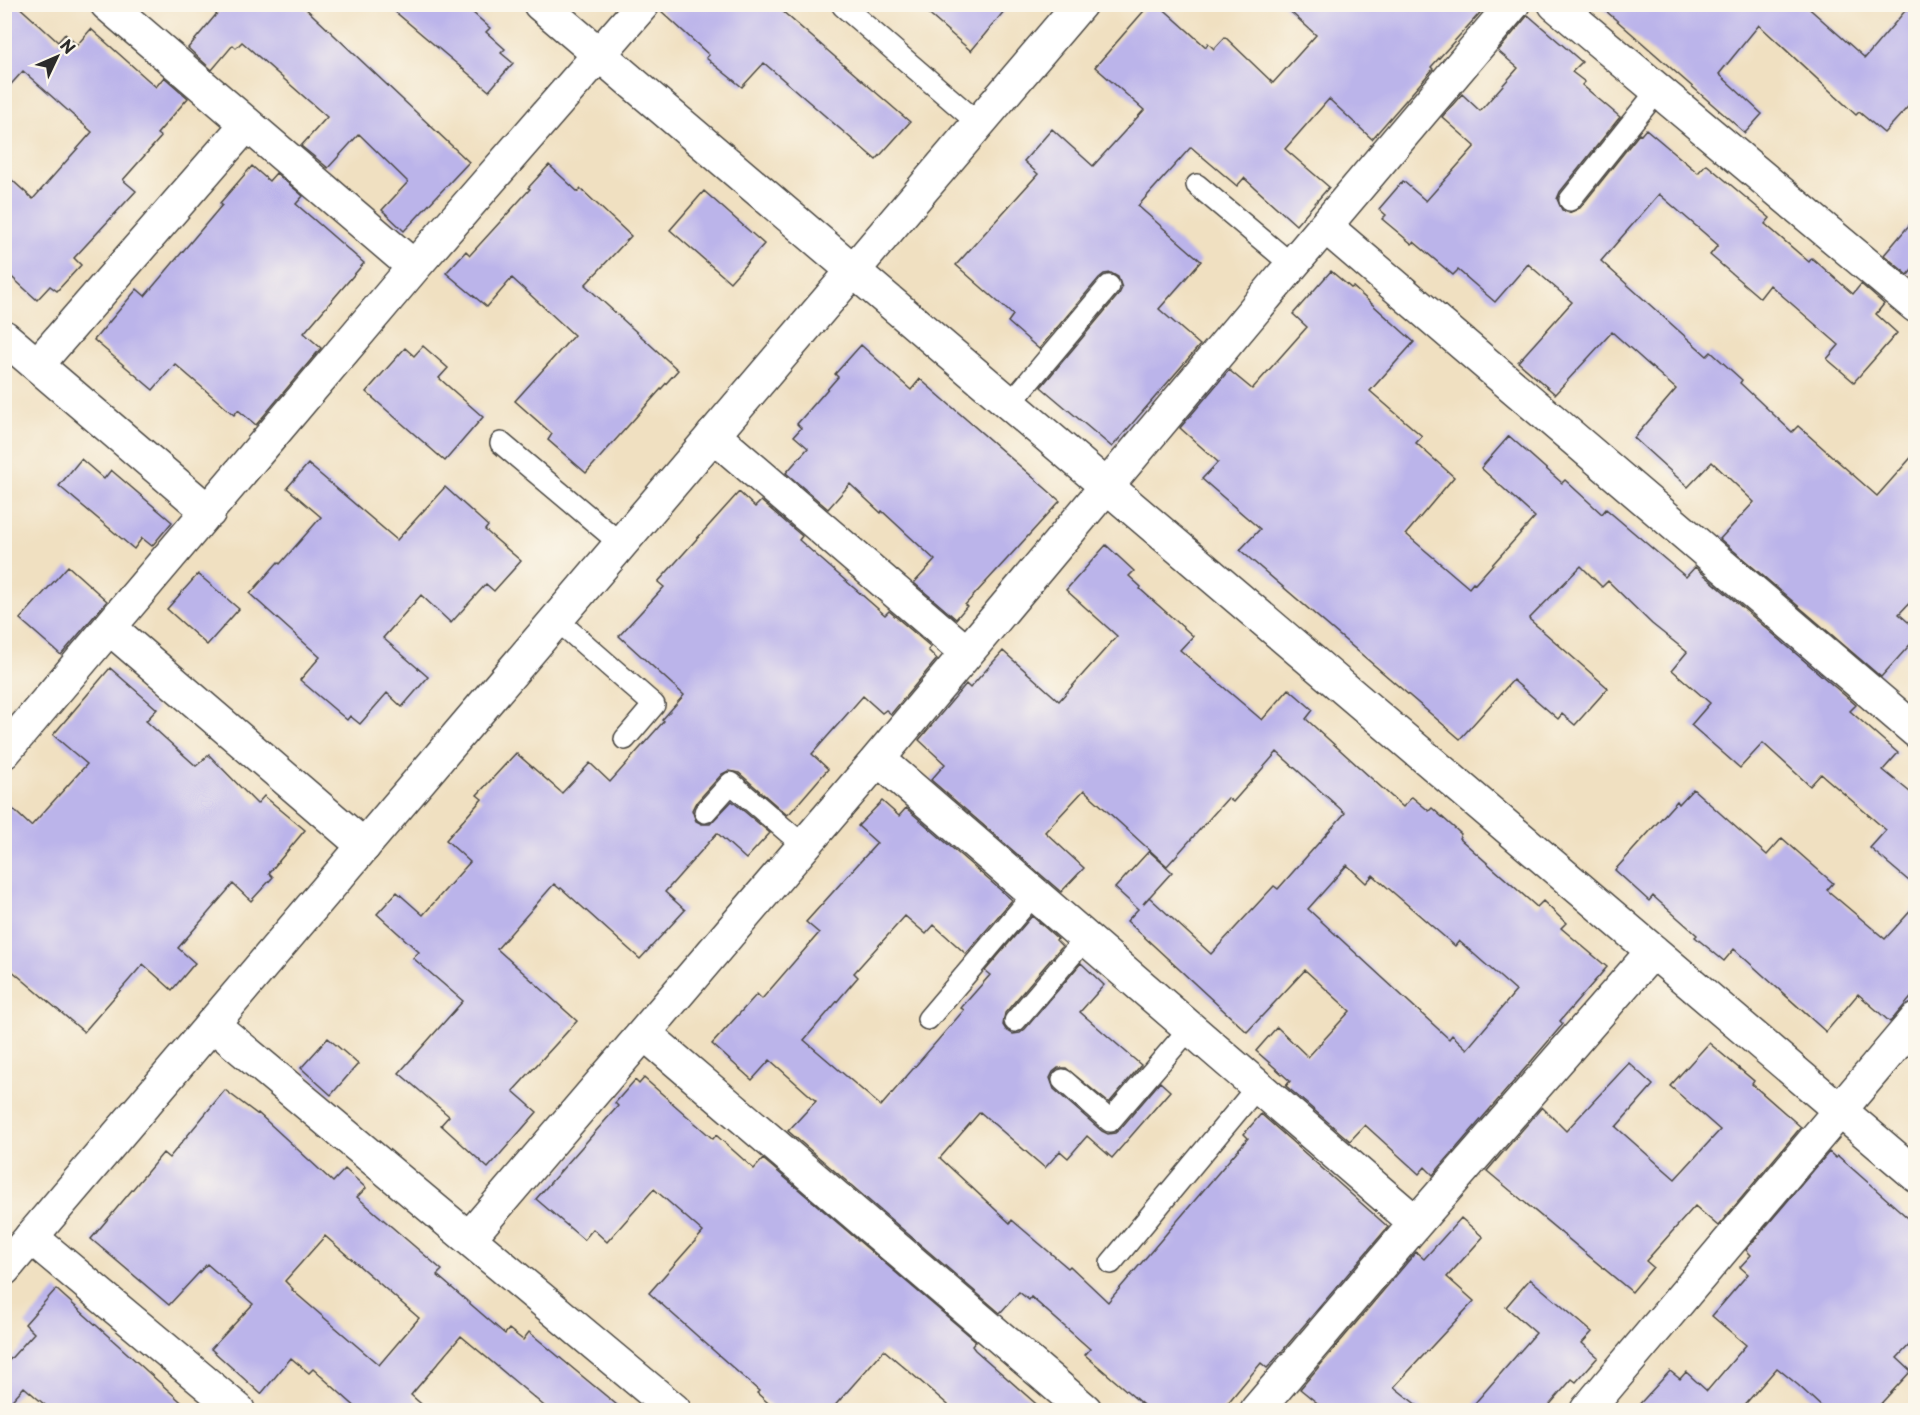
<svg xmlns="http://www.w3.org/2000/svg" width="1920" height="1415" viewBox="0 0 1920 1415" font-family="'Playpen Sans',sans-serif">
<rect width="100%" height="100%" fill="#fbf7ec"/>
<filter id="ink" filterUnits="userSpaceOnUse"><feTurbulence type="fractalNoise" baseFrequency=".0167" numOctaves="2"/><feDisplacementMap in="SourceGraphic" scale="12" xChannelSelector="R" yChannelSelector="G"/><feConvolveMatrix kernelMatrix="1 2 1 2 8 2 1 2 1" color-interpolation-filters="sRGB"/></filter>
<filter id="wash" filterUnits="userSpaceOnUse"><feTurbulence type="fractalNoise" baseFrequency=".008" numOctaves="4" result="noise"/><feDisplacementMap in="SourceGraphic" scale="24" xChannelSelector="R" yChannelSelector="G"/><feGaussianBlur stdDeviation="1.35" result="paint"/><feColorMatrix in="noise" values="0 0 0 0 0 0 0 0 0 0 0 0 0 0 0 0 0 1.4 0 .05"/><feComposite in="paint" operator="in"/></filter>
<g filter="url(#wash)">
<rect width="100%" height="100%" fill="#f0e0c1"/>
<g id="blocks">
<path fill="#bbb4ea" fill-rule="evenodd" d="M4 4H16L58 42 65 34 77 45 91 29 156 87 164 77 188 98 157 134 161 137 123 180 136 191 74 258 81 265 57 291 50 286 37 300 4 270V173L33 199 92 132 23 71 4 92Z
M225 4H301L469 162 404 231 382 210 408 182 359 134 328 168 301 146 327 117 242 42 236 48 233 45 212 70 188 48Z
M386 4H463L490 28 486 32 505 49 501 53 513 63 489 91Z
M661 4H774L910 122 876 160 764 63 742 87 706 58 709 55 660 10Z
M917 4H1010L971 51Z
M1150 4H1158L1206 47 1208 43 1214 49 1225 37 1273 83 1316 35 1282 4H1488L1431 67 1433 69 1372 139 1329 99 1285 149 1329 187 1296 225 1244 178 1237 186 1191 147 1138 206 1201 261 1159 309 1200 345 1112 447 1041 387 1119 294 1122 288 1118 277 1111 273 1104 274 1099 278 1039 349 1008 322 1013 315 956 265 1038 174 1024 161 1052 129 1093 166 1144 110 1095 67Z
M1598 4H1804L1865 58 1911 4H1916V98L1884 133 1859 112 1856 115 1759 25 1719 74 1762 114 1745 133Z
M1528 15 1582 62 1572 72 1585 82 1582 85 1620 117 1560 192 1557 199 1562 210 1569 213 1580 208 1639 134 1641 135 1646 129 1698 173 1706 164 1770 218 1765 224 1809 262 1812 258 1853 294 1861 284 1884 304 1876 314 1897 333 1854 382 1827 359 1839 345 1770 285 1760 298 1710 255 1718 245 1659 194 1601 261 1707 356 1711 352 1742 380 1740 383 1792 432 1798 426 1877 496 1916 452V596L1899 614 1916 629V638L1881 677 1720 539 1754 502 1712 462 1688 487 1634 438 1676 389 1612 332 1555 394 1518 362 1572 302 1528 264 1495 302 1458 270 1453 275 1414 242 1412 244 1382 219 1386 215 1379 209 1403 181 1426 201 1475 146 1442 117 1462 94 1480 111 1518 68 1498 51Z
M549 165 578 192 581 189 631 236 585 285 678 370 586 473 548 440 552 434 515 401 574 335 512 278 487 307 446 273 466 251 470 255 530 189 528 188Z
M252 166 269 181 276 173 303 196 296 204 364 263 304 333 321 348 256 425 238 410 234 415 175 364 153 390 94 340 137 289 145 296 222 205 220 203Z
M704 191 764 244 730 282 670 230Z
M1916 217V265L1908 275 1884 255Z
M1331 271 1351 288 1353 287 1414 342 1370 391 1422 436 1416 443 1454 477 1406 534 1469 588 1473 583 1475 584 1535 517 1481 468 1509 436 1562 483 1565 480 1602 514 1606 509 1686 577 1695 567 1856 705 1850 711 1898 753 1883 770 1916 797V887L1870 848 1886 830 1821 774 1810 786 1763 743 1740 768 1691 725 1710 703 1672 670 1687 652 1652 624 1608 581 1602 587 1581 566 1529 619 1608 688 1575 725 1562 714 1558 719 1513 680 1460 739 1240 550 1260 529 1202 479 1218 462 1180 428 1229 370 1252 389 1307 327 1293 314Z
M861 345 911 390 920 379 1060 501 965 605 967 606 956 619 914 583 935 560 882 511 881 513 850 484 828 509 786 473 808 448 794 436 801 428 797 424 838 377 835 374Z
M423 346 448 368 439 378 483 417 445 461 366 392 405 348 414 356Z
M81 459 104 479 111 470 172 522 152 546 142 538 134 549 59 486Z
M308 464 397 540 445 487 488 526 485 530 521 561 494 591 486 584 451 623 421 595 383 638 428 677 402 707 387 693 360 724 350 716 347 720 300 680 320 657 250 594 278 562 280 564 321 517 287 488Z
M739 492 755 507 761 501 802 536 799 540 885 615 889 611 931 647 928 650 937 659 891 714 886 710 882 713 863 696 812 754 828 769 790 813 787 815 739 773 728 771 722 774 695 804 692 810 696 821 702 824H710L732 801 770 833 746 859 717 833 665 892 685 910 640 959 561 888 560 889 554 884 497 949 577 1021 513 1091 537 1112 488 1168 441 1125 449 1116 399 1073 463 1001 413 958 419 952 377 914 397 892 423 915 470 862 446 840 482 799 477 795 516 753 562 793 590 763 610 782 664 721 662 720 684 695 619 636 664 587 658 582Z
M1106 545 1134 571 1129 576 1141 587 1140 589 1193 636 1180 650 1262 720 1289 689 1313 710 1306 719 1403 807 1412 797 1429 811 1432 808 1461 834 1459 838 1537 907 1543 901 1566 923 1561 928 1607 967 1560 1021 1563 1024 1528 1065 1433 1175 1425 1167 1419 1174 1365 1125 1350 1141 1286 1086 1290 1081 1256 1051 1277 1027 1308 1057 1350 1011 1305 970 1247 1032 1127 921 1138 909 1115 888 1149 851 1172 872 1143 904 1149 897 1211 954 1274 886 1278 889 1345 813 1277 752 1233 802 1228 798 1167 866 1084 790 1045 832 1084 868 1061 892 931 780 945 764 919 740 966 684 970 688 1003 651 1059 701 1117 636 1066 590ZM1347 865 1366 883 1373 875 1455 946 1459 941 1516 991 1467 1049 1452 1035 1449 1039 1308 909Z
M68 566 107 601 61 655 20 619Z
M198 574 239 609 207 645 167 609Z
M110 668 157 709 146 721 196 766 209 755 257 804 264 796 305 830 269 873 273 877 251 901 233 884 178 948 195 963 172 990 143 964 84 1032 4 964V801L31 826 87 764 53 735Z
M1693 789 1767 855 1782 838 1833 883 1827 890 1885 939 1916 905V992L1890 1022 1858 994 1826 1032 1734 949 1724 961 1695 937 1697 935 1653 896 1649 901 1615 870 1677 801 1679 804Z
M882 801 899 816 906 808 1012 900 966 954 934 925 926 934 905 916 854 973 858 977 804 1040 881 1106 964 1010 961 1008 990 975 985 971 1032 916 1058 939 1056 940 1062 946 1005 1013 1003 1025 1006 1030 1013 1034 1020 1033 1025 1029 1081 963 1104 985 1080 1012 1141 1065 1109 1103 1066 1068H1058L1053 1072 1050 1078 1054 1089 1102 1131 1108 1134 1115 1133 1120 1129 1160 1082 1170 1091 1112 1158 1087 1136 1068 1158 1060 1151 1045 1168 980 1112 940 1158 1010 1223 1012 1220 1068 1268 1070 1266 1108 1302 1248 1138 1244 1134 1261 1114 1388 1227 1271 1364 1267 1368 1261 1363 1222 1410H1149L1085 1355 1090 1349 1031 1297 1029 1300 1019 1292 1000 1313 788 1131 816 1101 770 1060 752 1080 712 1044 757 994 762 999 819 933 806 922 877 843 858 826Z
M328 1038 358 1064 331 1095 301 1068Z
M1709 1043 1754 1081 1752 1084 1801 1127 1718 1226 1695 1206 1646 1261 1653 1267 1632 1292 1487 1171 1542 1107 1566 1131 1629 1063 1653 1085 1616 1127 1675 1179 1720 1130 1670 1086Z
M644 1078 713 1139 716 1135 754 1169 763 1159 976 1341 972 1346 975 1350 1043 1410H954L884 1350 831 1410H776L757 1393 759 1391 649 1293 703 1232 654 1189 607 1242 593 1229 584 1240 536 1199 618 1106 615 1103 635 1080 639 1084Z
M225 1090 257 1114 258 1113 333 1182 345 1169 366 1188 357 1197 442 1270 437 1275 505 1334 509 1329 523 1340 529 1332 623 1410H549L461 1336 411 1395 428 1410H359L313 1369 309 1373 291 1358 261 1394 211 1349 253 1304 207 1264 169 1305 91 1239 163 1153 169 1158ZM325 1236 419 1318 379 1365 292 1290 293 1289 285 1281Z
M1829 1152 1836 1158 1838 1156 1916 1225V1338L1897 1358 1911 1371 1875 1410H1825L1798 1385 1777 1368 1740 1410H1634L1670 1371 1680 1379 1686 1372 1707 1391 1746 1345 1712 1316 1748 1274 1740 1267 1751 1255 1746 1250Z
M1461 1218 1483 1237 1447 1277 1474 1301 1394 1387 1423 1410H1326L1300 1389 1416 1252 1424 1259Z
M1530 1279 1592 1332 1582 1343 1598 1357 1576 1382 1572 1379 1545 1410H1469L1536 1333 1506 1307Z
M56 1289 127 1353 190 1410H51L24 1387 4 1409V1366L34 1333 25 1324Z"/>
</g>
</g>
<g filter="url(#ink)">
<use href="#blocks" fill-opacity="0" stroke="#494642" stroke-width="1.5"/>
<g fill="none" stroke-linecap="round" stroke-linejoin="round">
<defs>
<path id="service" d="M843 6 978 123
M1197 185 1292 265
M1570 200 1658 90
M1010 404 1109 286
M501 443 621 544
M556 619 654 705 625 739
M705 812 731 783 804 846
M928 1019 1034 894
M1015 1021 1086 938
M1063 1080 1110 1121 1190 1028
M1111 1263 1258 1086"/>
<path id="minor" d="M107 4 414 267
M540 4 1916 1175
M1555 4 1916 306
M1325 226 1916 731
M4 337 209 512
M37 365 246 125
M713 435 967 653
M110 628 364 846
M4 752 414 267 643 4
M878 759 1416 1223
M212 1024 674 1410
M644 1033 1085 1410
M31 1237 238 1410
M469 1238 878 759 1292 265 1513 4
M1257 1410 1416 1223 1653 951
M1587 1410 1916 1020"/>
<path id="tertiary" d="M4 1269 1080 4"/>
</defs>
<use href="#service" stroke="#494642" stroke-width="24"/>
<use href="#minor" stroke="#494642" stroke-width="36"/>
<use href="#tertiary" stroke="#494642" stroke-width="36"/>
<use href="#service" stroke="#fff" stroke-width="21"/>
<use href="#minor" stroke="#fff" stroke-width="33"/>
<use href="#tertiary" stroke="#fff" stroke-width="33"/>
</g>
</g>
<rect width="1920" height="1415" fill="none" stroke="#fbf7ec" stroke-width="24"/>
<g transform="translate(57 57) rotate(46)" stroke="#fbf7ec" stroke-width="4.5" paint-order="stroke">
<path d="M0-4.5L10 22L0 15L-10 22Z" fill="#2b2b2b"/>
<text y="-9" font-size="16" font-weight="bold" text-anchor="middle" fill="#2b2b2b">N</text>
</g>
</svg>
